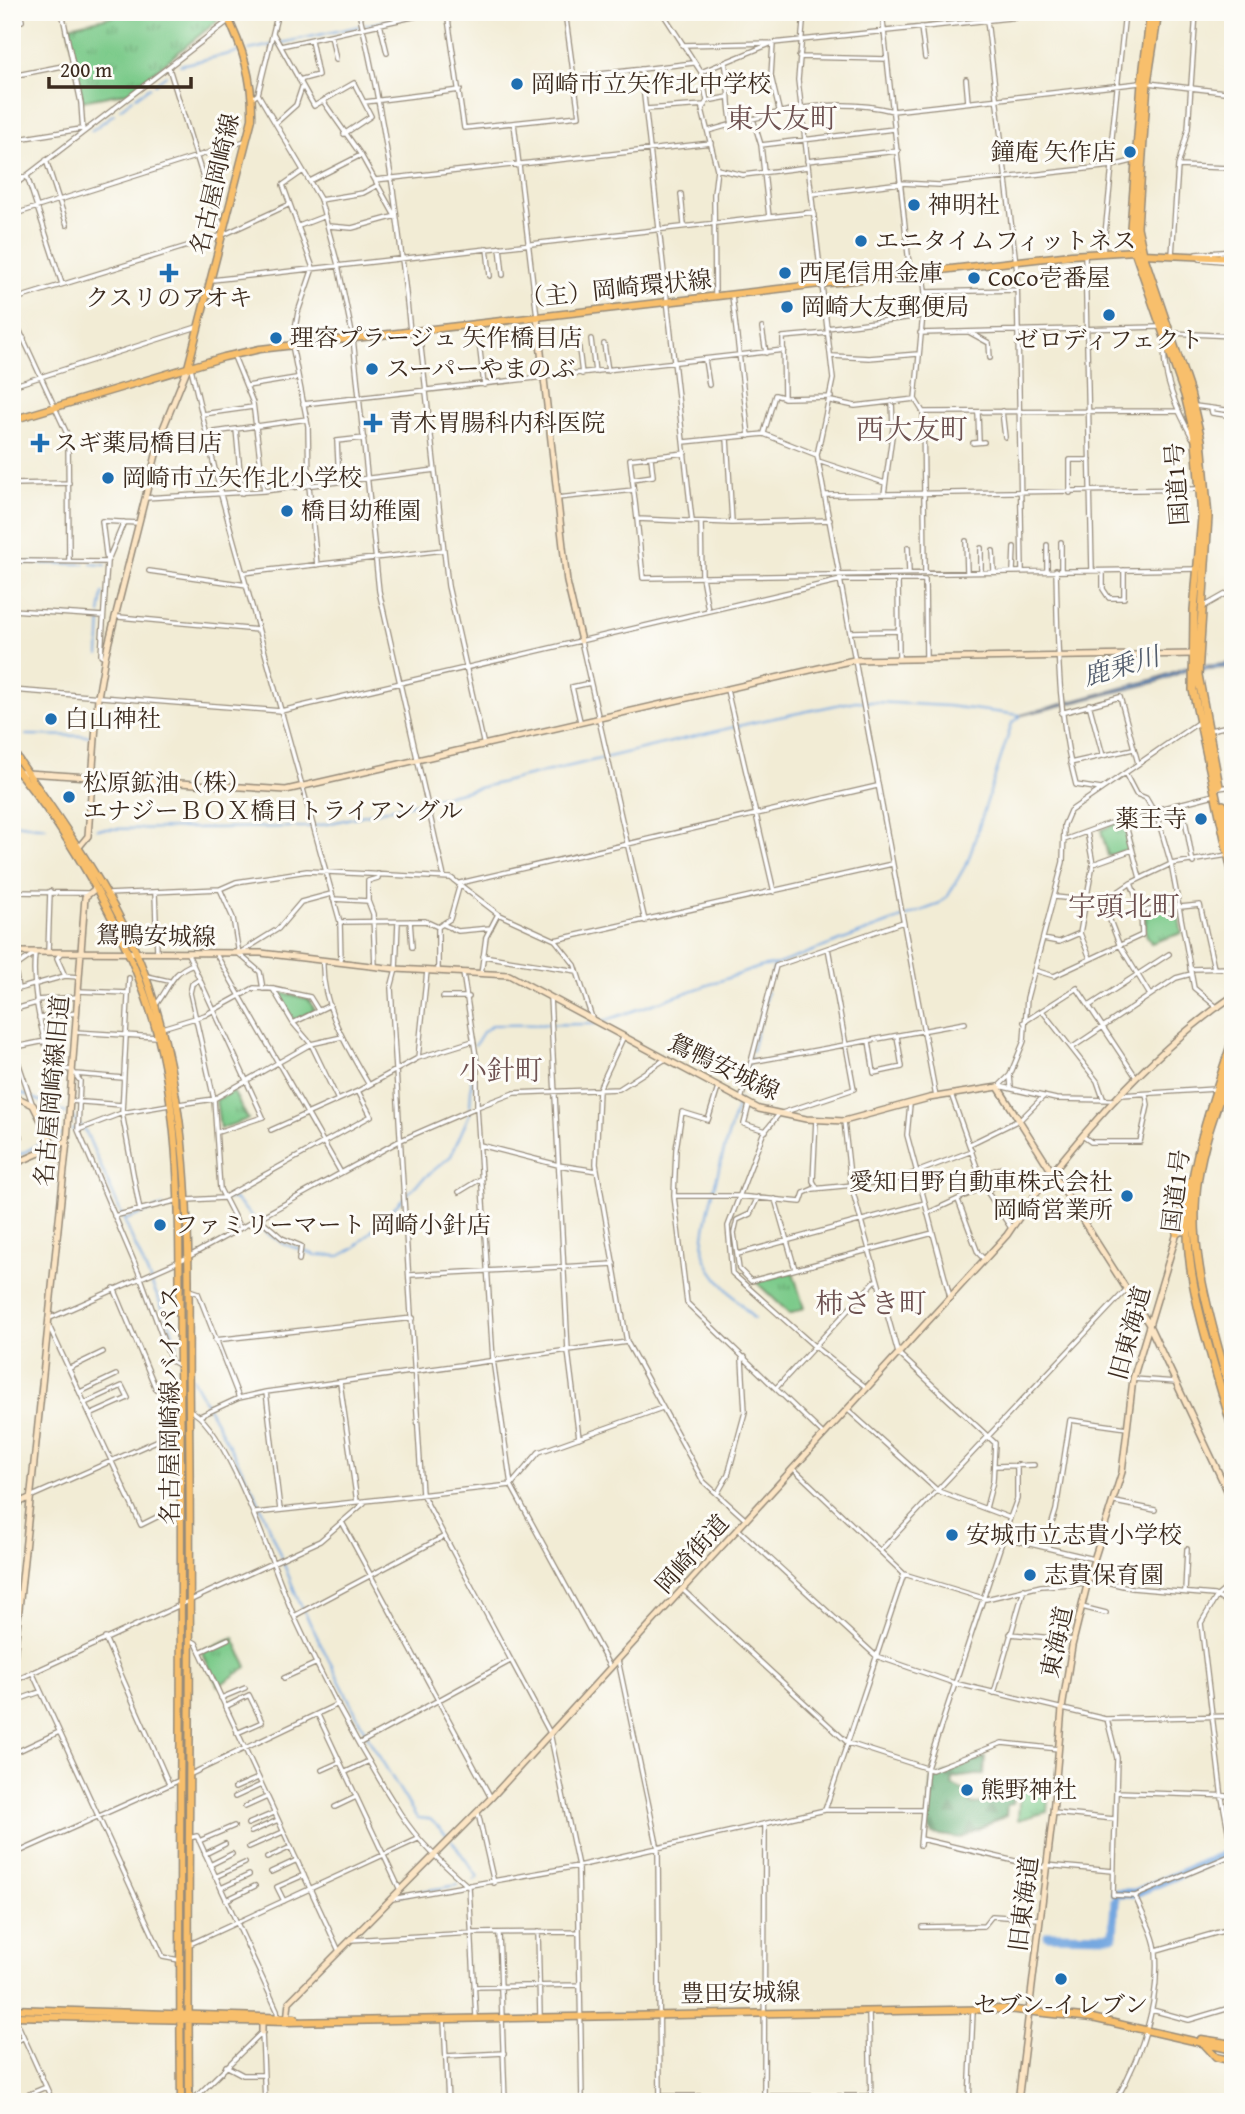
<svg xmlns="http://www.w3.org/2000/svg" width="1245" height="2114" viewBox="0 0 1245 2114" font-family="'Gentium Book Plus','Noto Serif JP',serif">
<defs>
<pattern id="forest-firs" width="22" height="20" patternUnits="userSpaceOnUse" patternTransform="scale(1.75)"><rect width="22" height="20" fill="#64ae76"/><path d="M5 1l3.5 6h-7zM16 11l3.5 6h-7z" fill="#548e60"/></pattern>
<pattern id="park-tufts" width="24" height="20" patternUnits="userSpaceOnUse" patternTransform="scale(1.75)"><rect width="24" height="20" fill="#7bca8a"/><path d="M3 7l-1-3M5 7V3M7 7l1-3M15 17l-1-3M17 17v-4M19 17l1-3" fill="none" stroke="#66a470"/></pattern>
<pattern id="water-ripples" width="26" height="14" patternUnits="userSpaceOnUse" patternTransform="scale(1.75)"><rect width="26" height="14" fill="#75a7e0"/><path d="M2 4q2-2 4 0t4 0M15 11q2-2 4 0t4 0" fill="none" stroke="#6188b5"/></pattern>
</defs>
<rect width="100%" height="100%" fill="#fdfcf7"/>
<filter id="ink" filterUnits="userSpaceOnUse"><feTurbulence type="fractalNoise" baseFrequency=".0143" numOctaves="2"/><feDisplacementMap in="SourceGraphic" scale="14" xChannelSelector="R" yChannelSelector="G"/><feConvolveMatrix kernelMatrix="1 2 1 2 8 2 1 2 1" color-interpolation-filters="sRGB"/></filter>
<filter id="wash" filterUnits="userSpaceOnUse"><feTurbulence type="fractalNoise" baseFrequency=".00686" numOctaves="4" result="noise"/><feDisplacementMap in="SourceGraphic" scale="28" xChannelSelector="R" yChannelSelector="G"/><feGaussianBlur stdDeviation="1.57" result="paint"/><feColorMatrix in="noise" values="0 0 0 0 0 0 0 0 0 0 0 0 0 0 0 0 0 1.4 0 .05"/><feComposite in="paint" operator="in"/></filter>
<g filter="url(#wash)">
<rect width="100%" height="100%" fill="#f2ecd5"/>
<path fill="url(#forest-firs)" stroke="#506c4a" stroke-width="2" d="M985 1757 984 1774 953 1778 952 1785 965 1791 971 1804 989 1803 991 1795 1011 1796 1013 1804 1007 1805 1006 1815 960 1838 933 1834 928 1827 932 1779Z"/>
<path fill="url(#park-tufts)" stroke="#5b7a54" stroke-width="2" d="M113 12H215L217 21 129 92 82 101 69 26 114 16Z
M1124 820 1130 849 1108 856 1101 830Z
M1176 901 1182 933 1151 943 1146 934 1144 910Z
M278 992 308 999 315 1010 293 1021Z
M233 1091 248 1119 220 1129 216 1100Z
M793 1272 804 1308 790 1314 756 1282Z
M234 1638 247 1667 218 1686 202 1652Z
M1020 1786 1049 1789 1047 1812 1018 1820Z"/>
<path fill="url(#water-ripples)" stroke="#58687f" stroke-width="2" d="M1233 663V667L1185 671 1157 682 1018 716 1155 679 1184 668Z"/>
<g fill="none" stroke-linecap="round" stroke-linejoin="round">
<path stroke="#75a7e0" stroke-width="2" d="M365 25 415 15
M249 50 360 26
M180 65 238 52
M155 84 166 75
M136 97 150 87
M120 109 133 99
M91 131 114 114
M12 563 85 564
M91 564 106 565
M100 614 103 593
M99 655 101 618
M26 735 90 736
M12 823 46 827
M97 829 308 827 327 824 755 722 856 701 947 706 1020 715
M771 980 774 965
M601 1022 760 967 778 964 937 905 948 896 968 861 1012 723 1020 717
M475 1045 483 1032 492 1025 596 1024
M752 1051 767 992
M742 1088 751 1057
M12 1090 28 1096
M33 1098 66 1113
M739 1100C731 1125 698 1234 704 1254 711 1278 739 1300 754 1319
M470 1107 473 1054
M71 1116 85 1130 178 1344
M72 1130 75 1129
M53 1138 61 1134
M17 1156 44 1142
M227 1199 236 1200 269 1235 284 1244 316 1255 340 1256 356 1247 417 1184 451 1156 470 1113
M125 1220 163 1206
M192 1378 255 1493 298 1599 371 1743 417 1818 430 1819 448 1836
M452 1841 478 1877 474 1880
M399 1895 458 1885"/>
<path stroke="#75a7e0" stroke-width="9" d="M1115 1893H1135L1229 1853
M1048 1935 1113 1936 1115 1901"/>
</g>
</g>
<g filter="url(#ink)">
<g fill="none" stroke-linecap="round" stroke-linejoin="round">
<defs>
<path id="street" d="M20 12 22 21
M62 12 81 103 83 132
M359 12C385 118 399 223 410 331
M447 12 464 128 579 116 565 12
M662 12 701 72 707 101 702 109 717 169 714 194 715 295
M804 12 798 80 833 379 817 455 936 1097
M882 12 910 273
M986 12 1017 272 1022 571
M380 24 387 53
M921 27 925 58
M273 33 314 106 354 83 371 116 344 134
M331 35 336 60
M773 43 771 76 779 110
M682 45 773 43 1065 12
M281 46 435 12
M799 57 887 59
M725 63C730 84 727 104 732 124
M169 68 207 190 222 228
M641 69 692 521
M701 72 770 44
M12 76 73 64
M575 77 693 63
M966 79 968 102
M299 80 318 75 311 40
M1148 83 1233 93
M258 94 320 199 338 265 353 338 379 591 444 877
M253 98 258 94 278 12
M323 101 361 155 395 216
M707 101 728 97
M365 102 460 90
M12 106 13 111
M646 109 705 105
M753 119 761 145 769 217
M276 123 296 105 302 87
M514 123 537 317
M708 131C769 114 829 95 893 111L1140 83
M12 140 81 129
M761 145 894 129
M46 160 67 225
M807 161 898 151
M1109 166 1125 12
M1178 166 1229 168 1233 94
M717 169 743 175 808 167
M303 171 283 185 313 268 298 312 292 345 308 426 309 486 317 565
M27 176 62 284
M12 178 22 177
M375 180 711 143
M310 181 361 155
M12 187 240 12
M681 194 684 225
M812 194 901 183 939 185 1112 166 1136 160
M320 200 363 193 378 185
M12 215 245 141
M299 226 325 216
M328 226 352 228 396 216
M500 247 503 275
M487 248 490 276
M1103 253 1112 166
M1085 254 1092 570
M1196 254 1233 251
M1172 255 1178 166 1188 129 1196 12
M1200 259 1233 262
M923 273 925 292 915 399 923 412 925 572
M212 280 814 212
M925 292 1017 290
M732 296 749 436
M12 300 223 235 288 205
M12 314 68 436 69 561
M477 325 484 385
M762 328 766 353
M827 328 922 316
M419 330 448 586 484 746
M969 332 989 343 990 358
M920 333 1159 327
M1172 333 1233 336
M591 339 595 372
M578 341 582 374
M12 342 24 338
M604 344 608 371
M1165 345C1161 374 1178 412 1192 437
M233 354 253 403 264 491
M832 356 869 358 918 354
M705 360 709 385
M191 368 221 495 340 922 341 962
M12 386 197 327
M247 386 296 378
M784 398 783 337 828 333
M831 401 855 406 915 399
M303 404 784 350
M1195 406 1233 411
M1211 408 1212 413 1233 416
M1002 411 1005 437
M923 412 1179 411
M978 412 979 442
M203 414 253 407
M236 429 242 493
M208 433 307 419
M764 433 775 395 786 398 831 397
M727 438 732 522
M684 442 764 434 817 455
M973 443 984 442
M685 453 630 459 637 519 732 523 830 520
M818 461 885 483
M632 479 653 476 651 458
M339 481 337 441 364 438
M12 484 69 483
M1070 493V460H1090
M884 494 893 429 892 401
M825 495 1200 489
M145 498 264 491 435 470
M557 498 634 490
M637 519 643 578 1199 569
M701 522 702 577 708 610
M966 541 967 572
M1061 542V570
M908 547 909 573
M993 551 994 571
M108 560 124 522
M12 561 107 562
M1047 570V545
M1056 570C1058 643 1057 714 1076 785L1101 789
M149 571 247 585
M1013 571 1014 547
M1103 571V589L1109 598H1124V570
M981 572V548
M243 573 444 550
M898 580 899 658
M925 580 926 658
M1203 607 1233 590
M12 610 103 616
M119 617 258 630
M850 632 899 631
M581 641 645 921
M105 657 101 655 107 562 102 521 138 523
M12 690 281 711 841 580H925
M727 690 774 892
M1089 704 1103 756
M1061 713 1120 697 1138 763
M580 721 572 687 590 683
M1210 730 1233 725
M1070 763 1133 749
M1125 773 1136 794 1146 798 1153 810
M1219 788 1233 786
M1182 803 1193 863
M1155 809 1171 864 1194 988 1218 1008
M1124 818 1140 878
M1087 832 1093 864 1080 933 1090 958
M1064 840 1124 818 1214 795
M1093 864 1132 850
M460 883 877 786
M1131 883 1141 911 1200 905 1214 968
M220 889 233 918 239 954 260 972 263 989
M12 892 88 893
M155 892 157 952
M107 894 220 889 236 882 307 871 451 878 498 914 555 940 575 965 592 1018
M1055 897 1103 902 1131 883 1171 864 1228 855
M333 899 368 901 373 914 375 967
M368 901V881L378 878V874
M1103 902 1119 944 1150 995
M410 921 412 947
M340 922 425 921 438 927
M398 922 396 969 391 988 422 1494 550 1733 578 1866 582 2102
M442 924 458 931 491 928
M438 927 450 919 460 884
M438 927V970
M1043 939 1059 942 1080 933
M555 940 892 864
M828 948 854 1089 779 1114 763 1134 728 1226 732 1273 814 1346 867 1388
M48 952 50 891
M241 952 278 929 301 902 331 894
M35 953C31 993 42 1030 51 1068L72 1070 80 1081 78 1130 141 1278 171 1361 180 1366
M61 953 57 958 65 976
M188 954 263 1117 218 1132
M216 954 340 1171
M483 956 577 971
M323 961C321 1006 347 1047 369 1085
M12 969 35 953
M1190 969 1233 968
M1034 970 1054 976 1142 935 1141 912
M463 973 477 1063V1107L493 1360 511 1485 610 1667
M481 974 486 937 498 914
M147 976 169 981
M129 978 122 1113 140 1211
M200 979 192 984 190 993 214 1099 220 1189 240 1228
M18 989 65 976 79 977
M273 989 293 1023 311 1044 338 1100
M12 991 18 989 15 968
M78 991 128 993
M443 997H469
M550 997 568 1351 579 1438
M36 1000 78 997
M155 1006C169 989 171 972 193 964
M1089 1006 1169 954
M12 1010 36 1003
M1043 1012 1097 1081 1103 1098
M39 1018 77 1013
M1024 1022 1077 988 1136 1077
M293 1023 330 1005
M162 1028 205 1015 254 988 273 989 310 997 318 1010
M75 1032 157 1037
M623 1038 599 1089 596 1164 627 1342 703 1481 745 1519
M869 1041 874 1073 902 1067 897 1036
M12 1044 32 1103
M16 1047 45 1041
M1073 1047 1176 978 1191 974
M418 1058 427 971
M751 1062 965 1023
M75 1074 123 1078
M999 1086 1056 1099 1115 1100
M998 1087 1010 1075
M1011 1087 1010 1075 1024 1041 1027 998 1063 862 1064 825 1070 811 1199 722
M718 1088 708 1120 682 1112 676 1149 674 1196 687 1303 824 1435
M951 1094 984 1187 1011 1228
M1121 1095 1215 1089
M741 1100 776 966 903 922
M70 1101 122 1105
M179 1104 214 1099 311 1044 342 1037
M910 1104 907 1135 950 1297
M749 1105 744 1124 766 1131
M816 1119 813 1181 817 1188
M844 1121 851 1185 898 1353 995 1443 993 1481 986 1508
M78 1130 122 1113 169 1105
M271 1130 358 1091 418 1058 473 1041
M1084 1137 1091 1142H1140L1148 1105 1146 1094
M970 1144 1021 1119 1044 1096
M12 1145 21 1137
M480 1145 558 1165 597 1171
M12 1154 17 1163
M981 1175 1001 1168 1007 1179 986 1191
M459 1192 482 1178
M674 1196H738L801 1202 804 1193 813 1189 893 1181 972 1151
M758 1197 750 1214 737 1220 734 1233 739 1269 751 1281 933 1233
M775 1199 795 1269
M188 1200 223 1198 371 1116 358 1091
M958 1200 978 1253 984 1259
M928 1213 984 1187
M114 1216 179 1200
M259 1218 282 1238 301 1246 299 1260
M738 1254 925 1203
M410 1275 614 1264
M114 1288 156 1389
M189 1290 198 1293 239 1398
M48 1319 188 1257 401 1140 477 1107 514 1093 619 1089 664 1060
M49 1326 141 1525 169 1511H181
M215 1340 413 1318
M70 1368 103 1352
M1133 1379 1176 1382
M340 1383 357 1502
M777 1387 875 1281
M80 1392 116 1375
M266 1392 280 1510
M85 1403 122 1386 128 1398 90 1415
M847 1409 938 1491 1010 1518 927 1768 920 1845
M189 1410C228 1424 275 1575 294 1616 324 1683 361 1751 400 1813 419 1843 443 1864 469 1887L476 2017
M200 1416 239 1398 266 1392 627 1342
M995 1466 1034 1465
M794 1469 904 1574 986 1599 1041 1586 1087 1583
M717 1494 728 1475 745 1412 742 1359 745 1357
M30 1497 179 1431
M1115 1502 1155 1510
M255 1513 511 1485 539 1452 662 1408
M1010 1518 1017 1499V1465
M343 1524 491 1798
M738 1529 876 1656 954 1683 1105 1719 1233 1716
M1005 1538 1094 1559
M1045 1546 1056 1510 1070 1420 1127 1428
M880 1551 1126 1290
M1233 1560 1228 1587 1217 1596 1201 1623 1222 1798 1233 1857
M1089 1578 1132 1588 1214 1595 1233 1606
M683 1590 848 1743 932 1770 1002 1743 1059 1749
M1185 1592 1187 1549
M1082 1607 1106 1613
M294 1616 443 1537
M1010 1634 1074 1640
M105 1638 169 1784
M189 1639 196 1643 339 1951
M200 1652 228 1639
M618 1660 658 1849 660 2102
M32 1672 163 1957 179 1960
M284 1678 317 1663
M12 1682 320 1541 364 1503
M994 1693 1024 1589
M221 1698 245 1688
M12 1702 40 1692
M225 1707 249 1695 262 1722 237 1733
M318 1715 400 1890
M1107 1719 1117 1758 1113 1895 1135 1896 1232 1855
M360 1743 510 1661
M12 1754 59 1732
M322 1770 340 1762
M346 1772 369 1761
M189 1775 338 1704
M235 1788 258 1778
M1116 1792 1233 1796
M235 1797 261 1785
M245 1807 267 1797
M335 1807 356 1797
M825 1810 904 1574
M478 1813 494 1883
M1054 1813 1114 1819
M248 1824 274 1813
M251 1832 278 1820
M189 1838 197 1836 277 2010 278 2019
M921 1839 1045 1868
M199 1841 234 1826
M249 1847 283 1832
M205 1854 225 1844
M12 1855 180 1780
M267 1858 291 1847
M210 1865 232 1854
M1045 1865 1113 1871
M271 1872 297 1860
M215 1877 245 1863
M221 1888 249 1875
M392 1899 578 1866 825 1810H923
M226 1900 255 1886
M284 1901 277 1887 304 1875
M922 1927 984 1926 992 1916 1039 1919
M538 1932 540 2016
M499 1933 505 2102
M350 1940 473 1933 579 1932
M188 1945 418 1839
M1157 1950 1233 1928
M474 1987 579 1985
M1152 2010 1189 2020 1233 2007
M869 2012 871 2102
M15 2018 53 2102
M444 2020 448 2102
M262 2032 265 2102
M12 2043 23 2038
M446 2056 504 2053
M226 2066 243 2075H263
M660 2096H871
M20 2098 46 2087
M111 2102 114 2100
M191 2102 262 2032
M764 2102 765 1825
M969 2102 973 2011
M1115 2102C1141 2056 1160 2005 1156 1952 1155 1934 1141 1912 1135 1896"/>
<path id="secondary" d="M537 317 567 582 581 641
M12 772 286 790 854 660 1194 654
M79 847 88 836 98 697 105 657 162 431 188 367
M12 952 261 953 396 969 509 975 759 1109 806 1119 844 1121 929 1098 998 1087 1148 1323 1233 1503
M12 1095 33 1105 54 1146
M12 1165 67 1141
M12 1506 29 1498
M12 1677 67 1141 85 897 95 889
M287 2021 289 2002 491 1798 1007 1235C1063 1151 1149 1053 1233 996
M262 2032V2022
M1018 2102 1053 1813 1062 1709 1072 1646 1091 1569 1122 1472 1133 1379 1177 1233 1189 1230"/>
<path id="primary" d="M188 367 252 119C253 79 243 48 225 12
M12 420 224 357 260 349 1071 255 1135 251 1143 254 1233 258
M12 750C63 826 120 899 149 986 197 1128 187 1268 189 1415 192 1644 187 1873 189 2102
M12 764C73 837 134 945 158 1037 185 1146 178 1257 180 1368 183 1612 178 1857 181 2102
M12 2009 295 2018
M12 2016 287 2022 1006 2009 1092 2018 1233 2050
M1201 2039 1233 2044
M1203 2043 1216 2057 1233 2061"/>
<path id="highway" d="M1151 12 1142 83 1131 228 1135 251 1185 395 1196 441 1202 517 1194 610 1193 690 1233 876
M1158 12 1147 83 1137 227 1143 254 1190 393 1201 440 1208 517 1198 675 1219 786
M1223 805 1233 848
M1233 1039C1213 1102 1188 1165 1188 1232 1188 1293 1217 1371 1233 1431
M1233 1058C1221 1097 1204 1136 1198 1177 1185 1255 1215 1330 1233 1404
M1177 1233 1186 1189 1191 1181"/>
</defs>
<use href="#street" stroke="#968b7a" stroke-width="6"/>
<use href="#secondary" stroke="#968b7a" stroke-width="8"/>
<use href="#primary" stroke="#968b7a" stroke-width="9"/>
<use href="#highway" stroke="#968b7a" stroke-width="10"/>
<use href="#street" stroke="#fff" stroke-width="3.5"/>
<use href="#secondary" stroke="#fce5c4" stroke-width="5"/>
<use href="#primary" stroke="#f8bf6c" stroke-width="6"/>
<use href="#highway" stroke="#f8bf6c" stroke-width="7"/>
</g>
</g>
<g fill="#1f6fb2" stroke="#fdfcf7" stroke-width="2.5">
<circle cx="517" cy="84" r="7"/>
<circle cx="1130" cy="152" r="7"/>
<circle cx="914" cy="205" r="7"/>
<circle cx="861" cy="241" r="7"/>
<path d="M165.5 262.5h7v7h7v7h-7v7h-7v-7h-7v-7h7z"/>
<circle cx="785" cy="273" r="7"/>
<circle cx="974" cy="278" r="7"/>
<circle cx="787" cy="307" r="7"/>
<circle cx="1109" cy="315" r="7"/>
<circle cx="276" cy="338" r="7"/>
<circle cx="372" cy="369" r="7"/>
<path d="M369.5 412.5h7v7h7v7h-7v7h-7v-7h-7v-7h7z"/>
<path d="M36.5 432.5h7v7h7v7h-7v7h-7v-7h-7v-7h7z"/>
<circle cx="108" cy="478" r="7"/>
<circle cx="287" cy="511" r="7"/>
<circle cx="51" cy="719" r="7"/>
<circle cx="69" cy="797" r="7"/>
<circle cx="1201" cy="819" r="7"/>
<circle cx="1127" cy="1196" r="7"/>
<circle cx="160" cy="1225" r="7"/>
<circle cx="952" cy="1535" r="7"/>
<circle cx="1030" cy="1575" r="7"/>
<circle cx="967" cy="1790" r="7"/>
<circle cx="1061" cy="1979" r="7"/>
</g>
<g text-anchor="middle" stroke-width="6" stroke-linejoin="round" paint-order="stroke">
<g font-size="24" fill="#3b2a1e" stroke="#fdfcf7" text-anchor="start">
<text x="531" y="92">岡崎市立矢作北中学校</text>
<text x="1116" y="160" text-anchor="end">鐘庵 矢作店</text>
<text x="928" y="213">神明社</text>
<text x="875" y="249">エニタイムフィットネス</text>
<text x="799" y="281">西尾信用金庫</text>
<text x="988" y="286">CoCo壱番屋</text>
<text x="169" y="306" text-anchor="middle">クスリのアオキ</text>
<text x="801" y="315">岡崎大友郵便局</text>
<text x="290" y="346">理容プラージュ 矢作橋目店</text>
<text x="1109" y="348" text-anchor="middle">ゼロディフェクト</text>
<text x="386" y="377">スーパーやまのぶ</text>
<text x="389" y="431">青木胃腸科内科医院</text>
<text x="54" y="451">スギ薬局橋目店</text>
<text x="122" y="486">岡崎市立矢作北小学校</text>
<text x="301" y="519">橋目幼稚園</text>
<text x="65" y="727">白山神社</text>
<text x="83" y="791">松原鉱油（株）<tspan x="83" dy="28">エナジーＢＯＸ橋目トライアングル</tspan></text>
<text x="1187" y="827" text-anchor="end">薬王寺</text>
<text x="1113" y="1190" text-anchor="end">愛知日野自動車株式会社<tspan x="1113" dy="28">岡崎営業所</tspan></text>
<text x="174" y="1233">ファミリーマート 岡崎小針店</text>
<text x="966" y="1543">安城市立志貴小学校</text>
<text x="1044" y="1583">志貴保育園</text>
<text x="981" y="1798">熊野神社</text>
<text x="1061" y="2013" text-anchor="middle">セブン-イレブン</text>
</g>
<g font-size="24" fill="#3b2a1e" stroke="#fdfcf7">
<text transform="translate(215 184) rotate(-77)" y="8">名古屋岡崎線</text>
<text transform="translate(616 289) rotate(-6)" y="8">（主）岡崎環状線</text>
<text transform="translate(1177 484) rotate(-94)" y="8">国道1号</text>
<text transform="translate(156 936) rotate(1)" y="8">鴛鴨安城線</text>
<text transform="translate(724 1067) rotate(26)" y="8">鴛鴨安城線</text>
<text transform="translate(52 1091) rotate(-85)" y="8">名古屋岡崎線旧道</text>
<text transform="translate(1176 1191) rotate(-83)" y="8">国道1号</text>
<text transform="translate(1130 1333) rotate(-75)" y="8">旧東海道</text>
<text transform="translate(170 1405) rotate(-90)" y="8">名古屋岡崎線バイパス</text>
<text transform="translate(692 1554) rotate(-48)" y="8">岡崎街道</text>
<text transform="translate(1057 1642) rotate(-78)" y="8">東海道</text>
<text transform="translate(1024 1904) rotate(-83)" y="8">旧東海道</text>
<text transform="translate(740 1993) rotate(-1)" y="8">豊田安城線</text>
</g>
<g font-size="26" font-style="italic" fill="#525c6c" stroke="#fdfcf7">
<text transform="translate(1121 666) rotate(-16)" y="9">鹿乗川</text>
</g>
<g font-size="28" fill="#6e5251" stroke="#fdfcf7">
<text x="782" y="128">東大友町</text>
<text x="912" y="439">西大友町</text>
<text x="1124" y="916">宇頭北町</text>
<text x="501" y="1080">小針町</text>
<text x="871" y="1313">柿さき町</text>
</g>
</g>
<rect width="1245" height="2114" fill="none" stroke="#fdfcf7" stroke-width="42"/>
<path d="M49 77v10h142v-10" fill="none" stroke="#3b2a1e" stroke-width="3.5"/>
<text x="60" y="77" font-size="21" fill="#3b2a1e" stroke="#fdfcf7" stroke-width="5" paint-order="stroke">200 m</text>
</svg>
